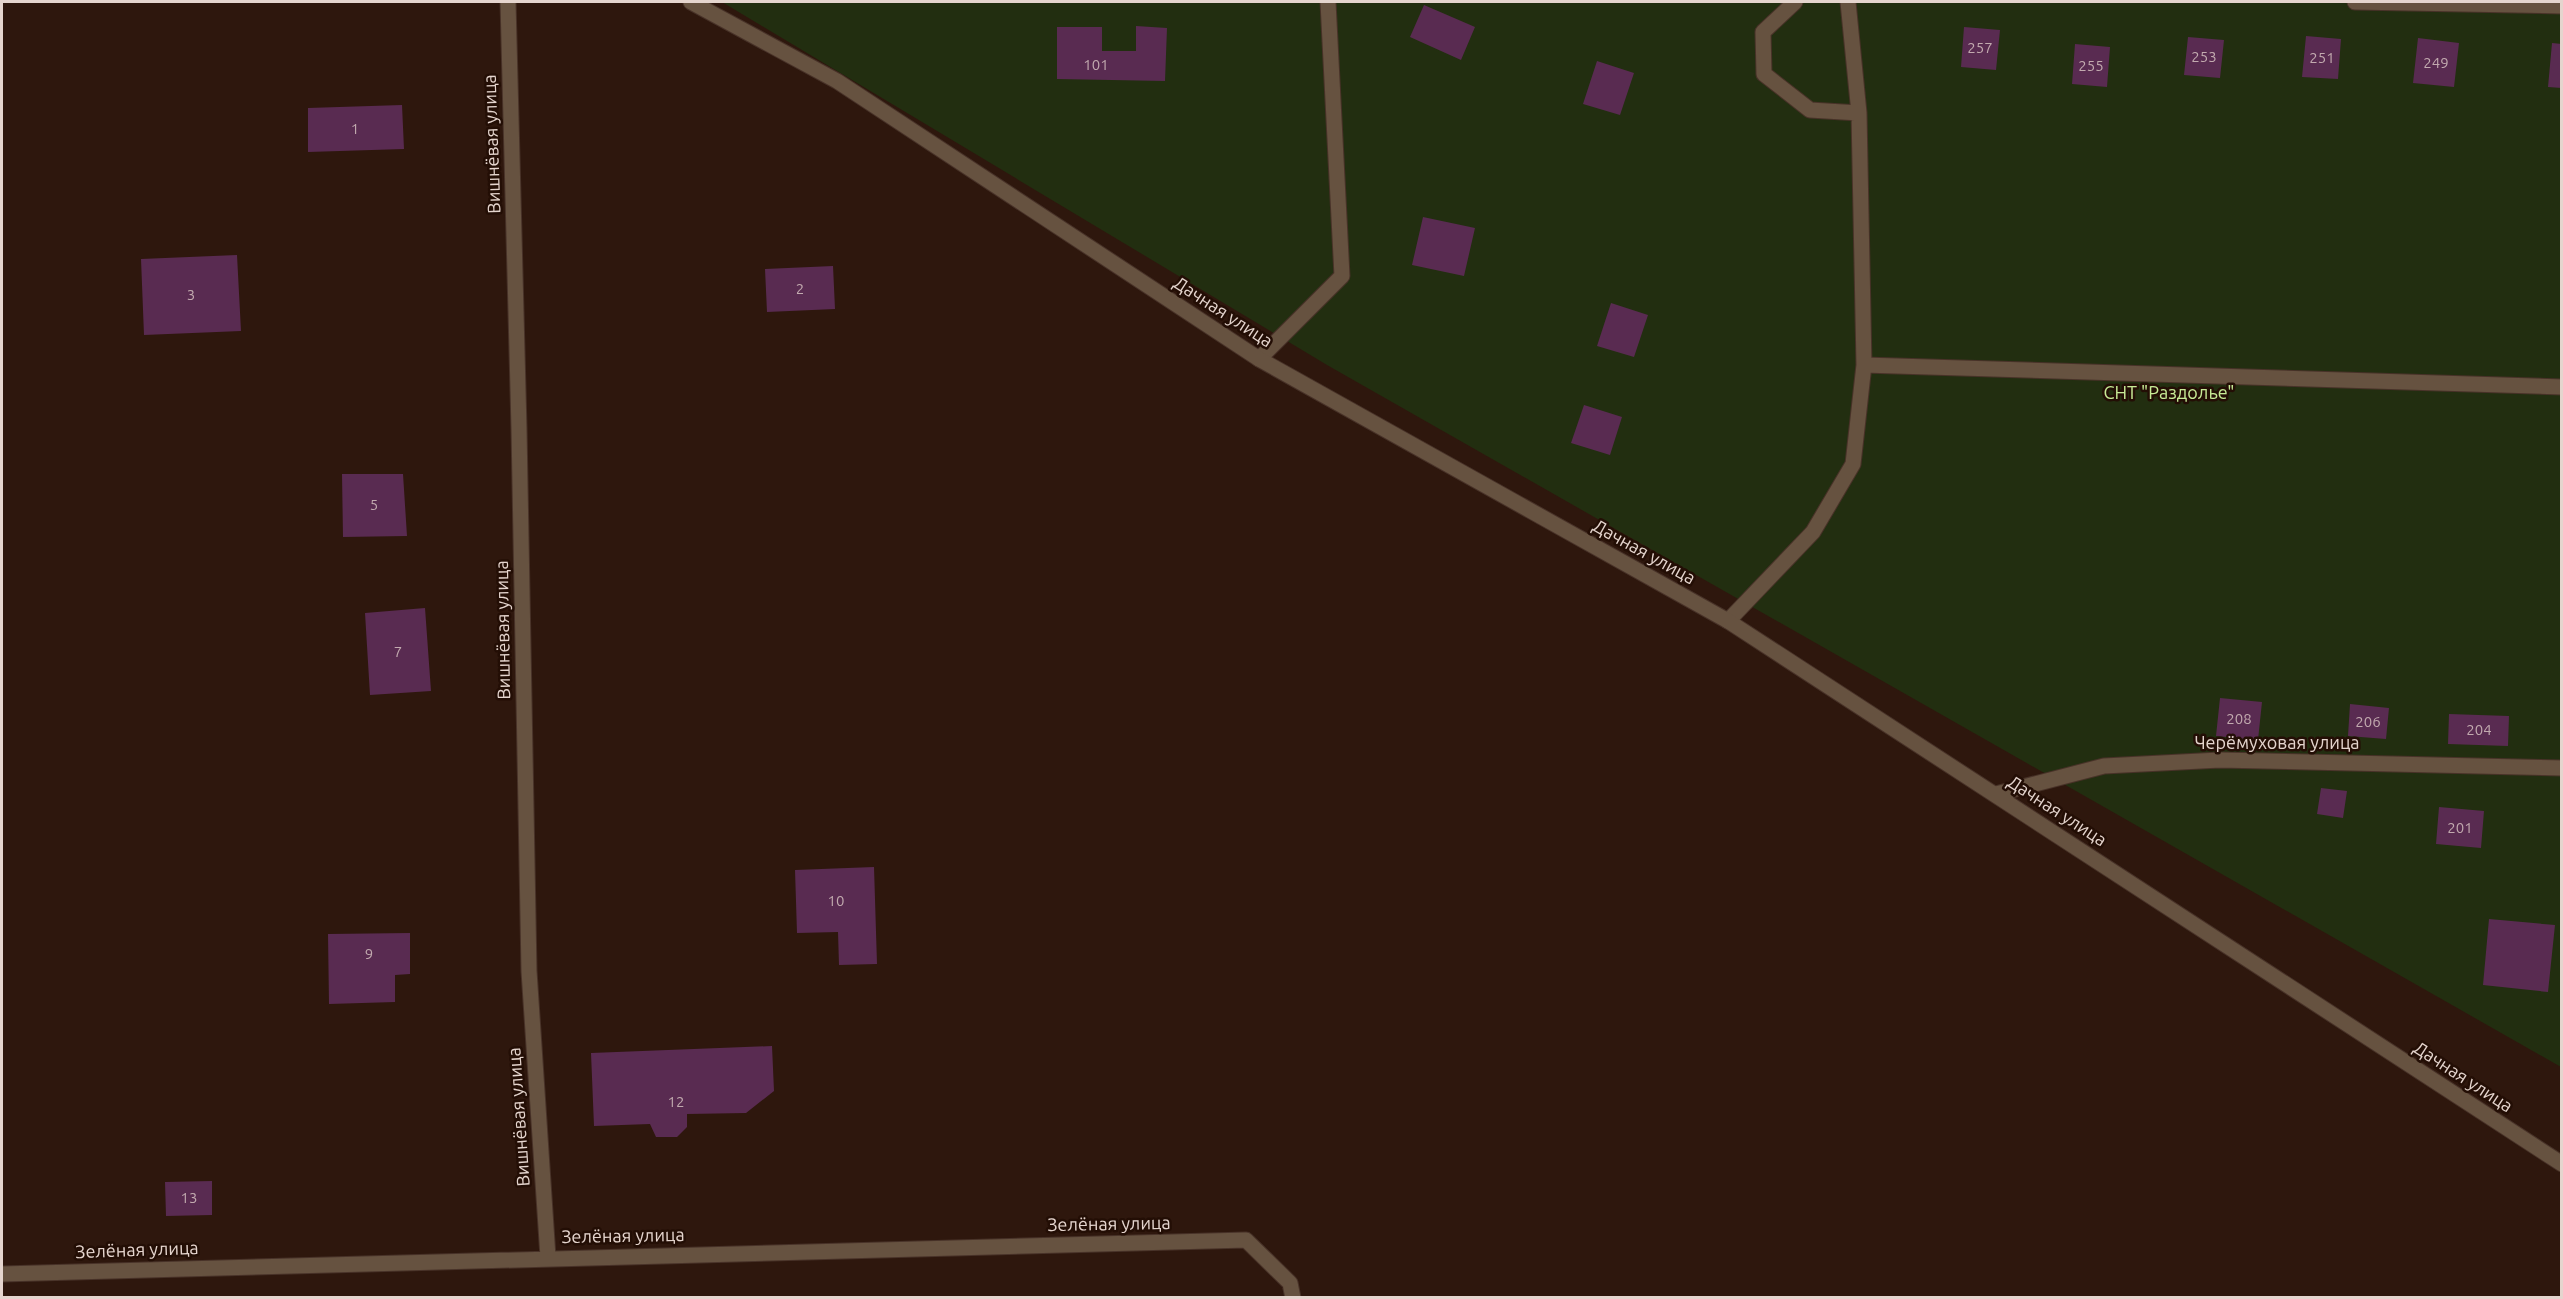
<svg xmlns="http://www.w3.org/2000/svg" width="2563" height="1299" viewBox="0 0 2563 1299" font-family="Ubuntu,sans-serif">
<rect width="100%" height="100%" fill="#2e170d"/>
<path fill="#222e10" d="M722 2H2561V1067L1327 365Z"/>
<path fill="#592b51" d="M1424 5 1475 27 1461 60 1410 37Z
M1136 26 1167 28 1165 81 1057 79V27H1102V51H1136Z
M1964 27 2000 30 1996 70 1961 67Z
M2306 36 2341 39 2338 79 2302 77Z
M2188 37 2224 40 2220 78 2184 75Z
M2418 38 2459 43 2454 87 2413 83Z
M2552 43 2562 44V88L2548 87Z
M2075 44 2110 47 2107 87 2072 84Z
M1597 61 1634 73 1620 115 1583 104Z
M402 105 404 149 308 152V108Z
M1423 217 1475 228 1464 276 1412 265Z
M237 255 241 331 144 335 141 259Z
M833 266 835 309 767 312 765 269Z
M1611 303 1648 315 1634 357 1597 346Z
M1584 405 1622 417 1610 455 1571 443Z
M342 474H403L407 536 343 537Z
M425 608 431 691 370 695 365 613Z
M2220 698 2262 702 2258 740 2216 736Z
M2350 704 2389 708 2386 739 2348 736Z
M2449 714 2509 716 2508 746 2448 744Z
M2321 788 2347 791 2343 818 2317 814Z
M2439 807 2484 811 2481 848 2436 844Z
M874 867 877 964 839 965 838 932 797 933 795 870Z
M2489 919 2555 925 2548 992 2483 985Z
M410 933V974L395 975V1002L329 1004 328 934Z
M772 1046 774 1091 746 1113 687 1114V1127L677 1137H656L650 1124 594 1126 591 1053Z
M212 1181V1215L166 1216 165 1182Z"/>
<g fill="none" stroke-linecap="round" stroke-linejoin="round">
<defs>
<path id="service" d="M1795 2 1763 32 1764 74 1810 110 1859 113
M1259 359 1342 276 1328 2
M1864 365 2562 387
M1728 621 1813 532 1853 464 1864 365 1859 113 1848 2"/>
<path id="minor" d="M508 2 519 429 529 971 548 1257
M691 2 837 81 1259 359 1728 621 2562 1164
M2355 2 2562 6
M1996 794 2104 766 2220 760 2562 768
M2 1274 1246 1240 1290 1283 1293 1298"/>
</defs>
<use href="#service" stroke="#483228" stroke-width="17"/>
<use href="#minor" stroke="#483228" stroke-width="17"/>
<use href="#service" stroke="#665240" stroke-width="15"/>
<use href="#minor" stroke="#665240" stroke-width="15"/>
</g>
<g text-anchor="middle" stroke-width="5" stroke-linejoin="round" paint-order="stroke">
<g font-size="15" fill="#c2aaaf">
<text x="1980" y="53">257</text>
<text x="2204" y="62">253</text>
<text x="2322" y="63">251</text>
<text x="2436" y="68">249</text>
<text x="1096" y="70">101</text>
<text x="2091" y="71">255</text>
<text x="355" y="134">1</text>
<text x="800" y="294">2</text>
<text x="191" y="300">3</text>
<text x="374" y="510">5</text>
<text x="398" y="657">7</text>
<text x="2239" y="724">208</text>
<text x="2368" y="727">206</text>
<text x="2479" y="735">204</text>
<text x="2460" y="833">201</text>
<text x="836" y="906">10</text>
<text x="369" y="959">9</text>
<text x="676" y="1107">12</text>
<text x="189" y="1203">13</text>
</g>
<g font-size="18" fill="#e5d5ce" stroke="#230e05">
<text transform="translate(492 144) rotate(-92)" y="6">Вишнёвая улица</text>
<text transform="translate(1223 312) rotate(33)" y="6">Дачная улица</text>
<text transform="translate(1644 552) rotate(29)" y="6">Дачная улица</text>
<text transform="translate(503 630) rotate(-91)" y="6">Вишнёвая улица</text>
<text x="2277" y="749">Черёмуховая улица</text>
<text transform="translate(2057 811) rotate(33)" y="6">Дачная улица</text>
<text transform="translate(2463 1077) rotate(33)" y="6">Дачная улица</text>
<text transform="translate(519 1117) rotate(-94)" y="6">Вишнёвая улица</text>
<text transform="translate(1109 1224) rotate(-1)" y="6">Зелёная улица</text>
<text transform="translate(623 1236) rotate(-1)" y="6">Зелёная улица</text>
<text transform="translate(137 1250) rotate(-2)" y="6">Зелёная улица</text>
</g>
<g font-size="18" fill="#c7eb96" stroke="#230e05">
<text x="2169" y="399">СНТ "Раздолье"</text>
</g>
</g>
<rect width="2563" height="1299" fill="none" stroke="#e5d5ce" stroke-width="6"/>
</svg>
